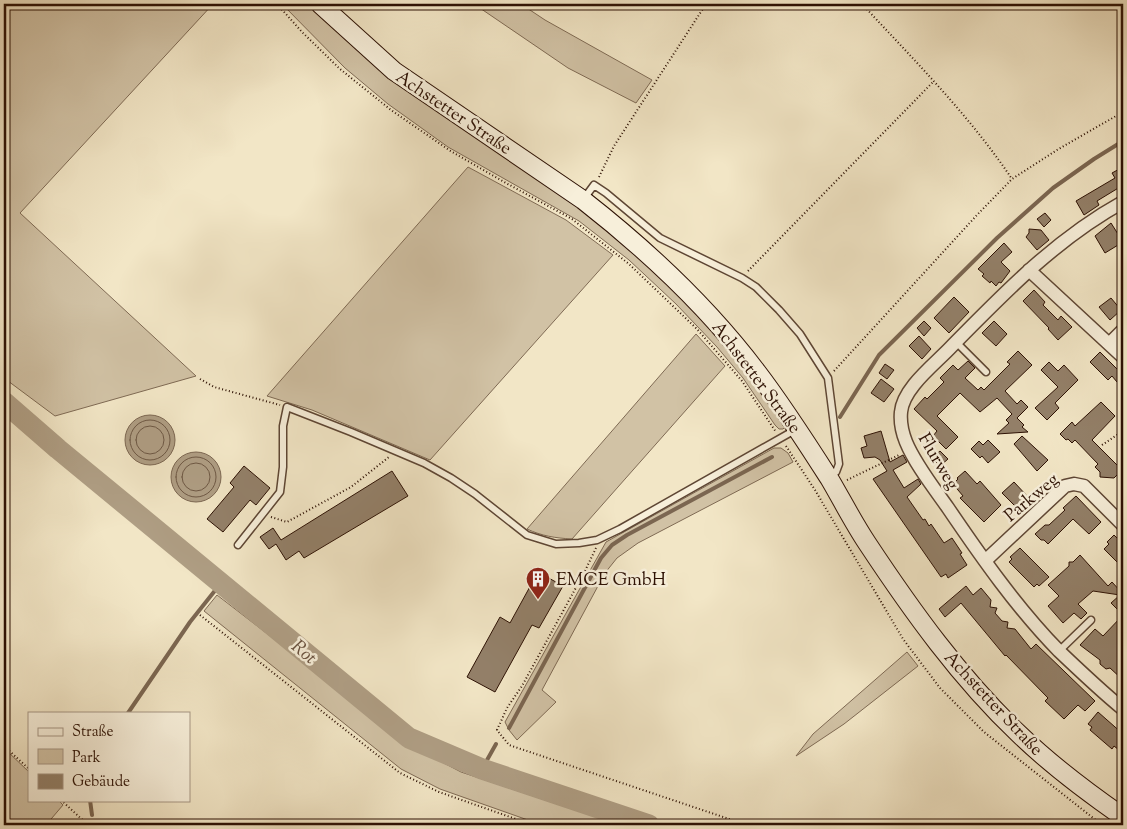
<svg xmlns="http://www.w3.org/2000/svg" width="1127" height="829" viewBox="0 0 1127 829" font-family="'Sorts Mill Goudy',serif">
<rect width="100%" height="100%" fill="#f2e6c6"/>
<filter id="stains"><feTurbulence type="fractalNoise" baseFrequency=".004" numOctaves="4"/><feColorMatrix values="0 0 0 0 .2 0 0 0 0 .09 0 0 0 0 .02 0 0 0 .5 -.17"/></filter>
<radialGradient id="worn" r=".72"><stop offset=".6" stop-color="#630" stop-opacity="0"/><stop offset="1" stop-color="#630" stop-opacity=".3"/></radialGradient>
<path fill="#d1c2a5" stroke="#7f6a54" d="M4 4H213L20 213 196 376 55 416 4 378Z
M282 4H313L579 206 672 285 741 363 784 422 785 427 783 429H779L775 425 743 378 717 347 676 304 629 260 579 221 448 147 388 104 345 68Z
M474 4H521L545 20 652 80 636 103 568 68Z
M468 167 566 220 613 255 430 460 312 410 267 396Z
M696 334 725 366 572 539C555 538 542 536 527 529Z
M774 448H781L788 453 793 462 638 543 617 558 605 573 542 690 556 702 517 740 509 730 505 722 606 542Z
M217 595 283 646 376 723 413 747 461 772 620 825H542L440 789 401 769 204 611Z
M907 652 918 666 844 724 796 756 813 734Z
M4 748 29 772V800H58L63 805 46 825H4Z"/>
<path fill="#af9e84" stroke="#7b6651" d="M125 440a25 25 0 1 1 50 0a25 25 0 1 1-50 0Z
M171 477a25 25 0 1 1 50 0a25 25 0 1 1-50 0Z"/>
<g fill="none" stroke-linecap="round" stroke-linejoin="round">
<path stroke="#6e5844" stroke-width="1" d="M130 440a20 20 0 1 1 40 0a20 20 0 1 1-40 0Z
M136 440a14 14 0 1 1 28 0a14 14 0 1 1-28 0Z
M176 477a20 20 0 1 1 40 0a20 20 0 1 1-40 0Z
M182 477a14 14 0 1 1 28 0a14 14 0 1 1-28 0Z"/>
<path stroke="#7b6651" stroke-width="4" d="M840 417 879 355 997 238 1053 188 1094 159 1123 141
M128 713 190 622 221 583
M509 728 601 558 612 545 627 535 772 457
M482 769 496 744
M90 800 92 815"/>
<path stroke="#af9e84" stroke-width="21" d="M4 402 58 449 409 738 482 769 649 825"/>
</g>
<path fill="#938069" stroke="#2d1104" d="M1123 167V192L1120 187 1097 201 1099 205 1084 215 1076 201 1115 178 1112 173Z
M1045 213 1051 220 1044 227 1037 219Z
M1111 223 1123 242 1105 253 1095 236Z
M1029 229 1041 230 1049 240 1037 250 1026 237 1029 233Z
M1004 243 1012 252 1001 262 1010 271 1001 283 999 282 996 286 991 281 990 283 982 276 984 274 978 269Z
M1034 290 1045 302 1043 305 1058 320 1061 316 1072 327 1058 340 1048 329 1049 328 1023 301Z
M954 297 969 312 949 333 934 318Z
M1111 298 1121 310 1110 320 1099 307Z
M924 321 931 328 924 336 917 328Z
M994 321 1007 334 996 346 982 333Z
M919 336 931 349 922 359 909 346Z
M1018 351 1032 365 1005 391 1017 404 1021 400 1028 407 1017 418 1024 425 1022 427 1028 432 997 434 1009 423 1006 420 1012 414 997 398 980 412 960 393 937 416 958 437 946 449 933 436 937 431 914 409 925 397 927 399 944 382 940 378 953 365 958 370 968 361 975 368 965 378 978 390 981 387 984 390 1010 364 1007 362Z
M1100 352 1123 375 1117 382 1112 376 1108 380 1090 362Z
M1049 362 1058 371 1064 365 1078 380 1055 403 1059 408 1047 420 1035 408 1058 387 1041 370Z
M885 364 894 370 887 379 879 373Z
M881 379 894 389 884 402 871 393Z
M1101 402 1115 416 1092 440 1122 470 1114 478 1100 477V472L1095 467 1098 464 1075 440 1072 443 1068 439 1066 440 1060 434 1072 422 1075 426Z
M881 431 890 462 903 455 907 462 893 470 904 488 918 479 921 484 907 497 923 520 925 519 929 526 931 524 944 543 952 538 962 553 960 554 967 565 948 578 946 574 941 577 873 479 887 471 880 460 875 457 864 458 861 448 867 446 864 436Z
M1022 436 1048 460 1037 471 1014 444Z
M988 440 1000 452 988 463 982 456 980 458 971 449 979 441 983 445Z
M940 451 948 459 940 466 932 458Z
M244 466 270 488 256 505 250 500 223 532 207 519 234 487 230 483Z
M392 471 408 496 304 558 299 551 286 560 276 544 269 549 260 537 273 528 281 540Z
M965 471 977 484 980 481 1001 505 984 522 960 498 963 496 953 484 958 479 957 478Z
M1014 482 1028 497 1017 508 1002 493Z
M1076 496 1101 522 1089 534 1073 519 1048 544 1044 540H1041L1035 534 1045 525H1049L1065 510 1063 508Z
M1114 535 1123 544V568L1104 549 1109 544 1107 542Z
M1020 548 1049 577 1039 586 1037 584 1034 587 1009 562 1012 559 1010 557Z
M1080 555 1108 586 1112 582 1122 593 1123 592V680L1110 668 1106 669 1100 664V660L1080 645 1095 629 1103 636 1123 615 1111 603 1120 595 1093 591 1078 604 1087 613 1081 619 1074 613 1063 623 1048 606 1059 596 1048 585 1069 566V562H1073Z
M538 572 563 586 539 628 532 625 495 692 467 677 500 617 510 623Z
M966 586 973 595 981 588 991 600 990 607 997 608 995 613 1002 621 1008 622 1007 628 1015 629 1031 649 1036 644 1095 701 1085 711 1078 705 1064 719 1045 701 1048 698 1006 655 1005 656 961 603 945 617 939 609Z
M1098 712 1123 734V746L1119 750 1114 746 1112 749 1090 730 1092 727 1088 724Z"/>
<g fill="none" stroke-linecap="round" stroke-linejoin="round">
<defs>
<path id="service" d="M583 200 594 185 606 193 660 238 742 278 756 287 779 310 800 334 828 378 839 464 836 472 829 476
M956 342 986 372
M238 545 280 492 283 467V426L287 407 351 432 424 463 451 478 475 494 527 535 556 544 579 543 597 540 620 529 795 430
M1059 651 1091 620"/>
<path id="minor" d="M1123 202C1056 239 1004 293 951 347 935 364 903 388 901 412 900 422 902 432 906 442 915 464 934 488 948 508 982 558 1017 608 1059 651 1080 671 1101 691 1123 709
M1029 270 1123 357
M1109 344 1123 330
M985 561 1065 486 1074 484 1084 486 1123 525"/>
<path id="secondary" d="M320 4 394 71 583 200C647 250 708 307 757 372 783 406 806 442 829 478 842 500 853 522 867 543 912 611 960 678 1019 734 1051 765 1087 792 1123 817"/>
</defs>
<use href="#service" stroke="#5e4634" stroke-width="9"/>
<use href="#minor" stroke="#5e4634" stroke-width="15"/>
<use href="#secondary" stroke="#2d1104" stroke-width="20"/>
<path stroke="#2d1104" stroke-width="2" stroke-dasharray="1 2.5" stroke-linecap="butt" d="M277 4 302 32 340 69 391 110 449 150 506 183 572 219 629 264 697 329 742 381 776 432
M862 4C914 60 969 115 1012 179
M599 177 614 146 706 4
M748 271 934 81
M834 371 977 215 1012 179 1057 150 1123 112
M200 379 214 387 280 405
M1102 445 1123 431
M786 446 815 490 903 639 940 688 984 732 1102 825
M847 480 899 455
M271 517 287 522 351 487 389 457
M596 548 584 573 522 686 507 708 497 730 509 745 747 825
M200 615 400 773 439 792 533 825
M4 746 29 769
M61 800 88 825"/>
<use href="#service" stroke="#f7efda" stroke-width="6"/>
<use href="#minor" stroke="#f7efda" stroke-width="12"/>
<use href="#secondary" stroke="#f7efda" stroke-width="18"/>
</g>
<defs>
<symbol id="building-pin" viewBox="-11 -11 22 30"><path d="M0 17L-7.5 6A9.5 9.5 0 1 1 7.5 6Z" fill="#8f2418" stroke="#f7efda"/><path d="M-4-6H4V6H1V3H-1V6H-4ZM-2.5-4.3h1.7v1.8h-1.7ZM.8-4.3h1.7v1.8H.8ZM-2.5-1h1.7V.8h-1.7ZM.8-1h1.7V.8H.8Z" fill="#fff"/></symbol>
</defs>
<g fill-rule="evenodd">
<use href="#building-pin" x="524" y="565" width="28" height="38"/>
</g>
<g text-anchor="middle" stroke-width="5" stroke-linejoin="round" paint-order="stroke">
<g font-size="18" fill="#2d1104" stroke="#f7efda">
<text transform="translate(454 112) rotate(34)" y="6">Achstetter Straße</text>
<text transform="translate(757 377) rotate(53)" y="6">Achstetter Straße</text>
<text transform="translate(939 461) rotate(59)" y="6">Flurweg</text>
<text transform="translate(1031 497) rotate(-40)" y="6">Parkweg</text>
<text transform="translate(994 703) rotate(47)" y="6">Achstetter Straße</text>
</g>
<g font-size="18" fill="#2d1104" stroke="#f7efda" text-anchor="start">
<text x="556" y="585">EMCE GmbH</text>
</g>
<g font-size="19" font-style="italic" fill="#68503e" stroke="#f7efda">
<text transform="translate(305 651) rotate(40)" y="7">Rot</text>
</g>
</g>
<rect width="1127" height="829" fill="none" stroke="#f2e6c6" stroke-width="20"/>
<rect x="5" y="5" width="1117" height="819" fill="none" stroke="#2d1104" stroke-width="2.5"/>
<rect x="10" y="10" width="1107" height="809" fill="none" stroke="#2d1104"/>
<rect x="28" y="712" width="162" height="90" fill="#f7efda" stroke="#a69684"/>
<rect x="38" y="728" width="25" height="8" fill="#f7efda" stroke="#a69684"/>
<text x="72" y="736" font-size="15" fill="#2d1104">Straße</text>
<rect x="38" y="749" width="25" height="15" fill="#d1c2a5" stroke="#a69684"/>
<text x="72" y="762" font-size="15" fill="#2d1104">Park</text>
<rect x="38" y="774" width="25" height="15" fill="#938069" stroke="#a69684"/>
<text x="72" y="786" font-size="15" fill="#2d1104">Gebäude</text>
<rect width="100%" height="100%" filter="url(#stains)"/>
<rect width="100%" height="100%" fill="url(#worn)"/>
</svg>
